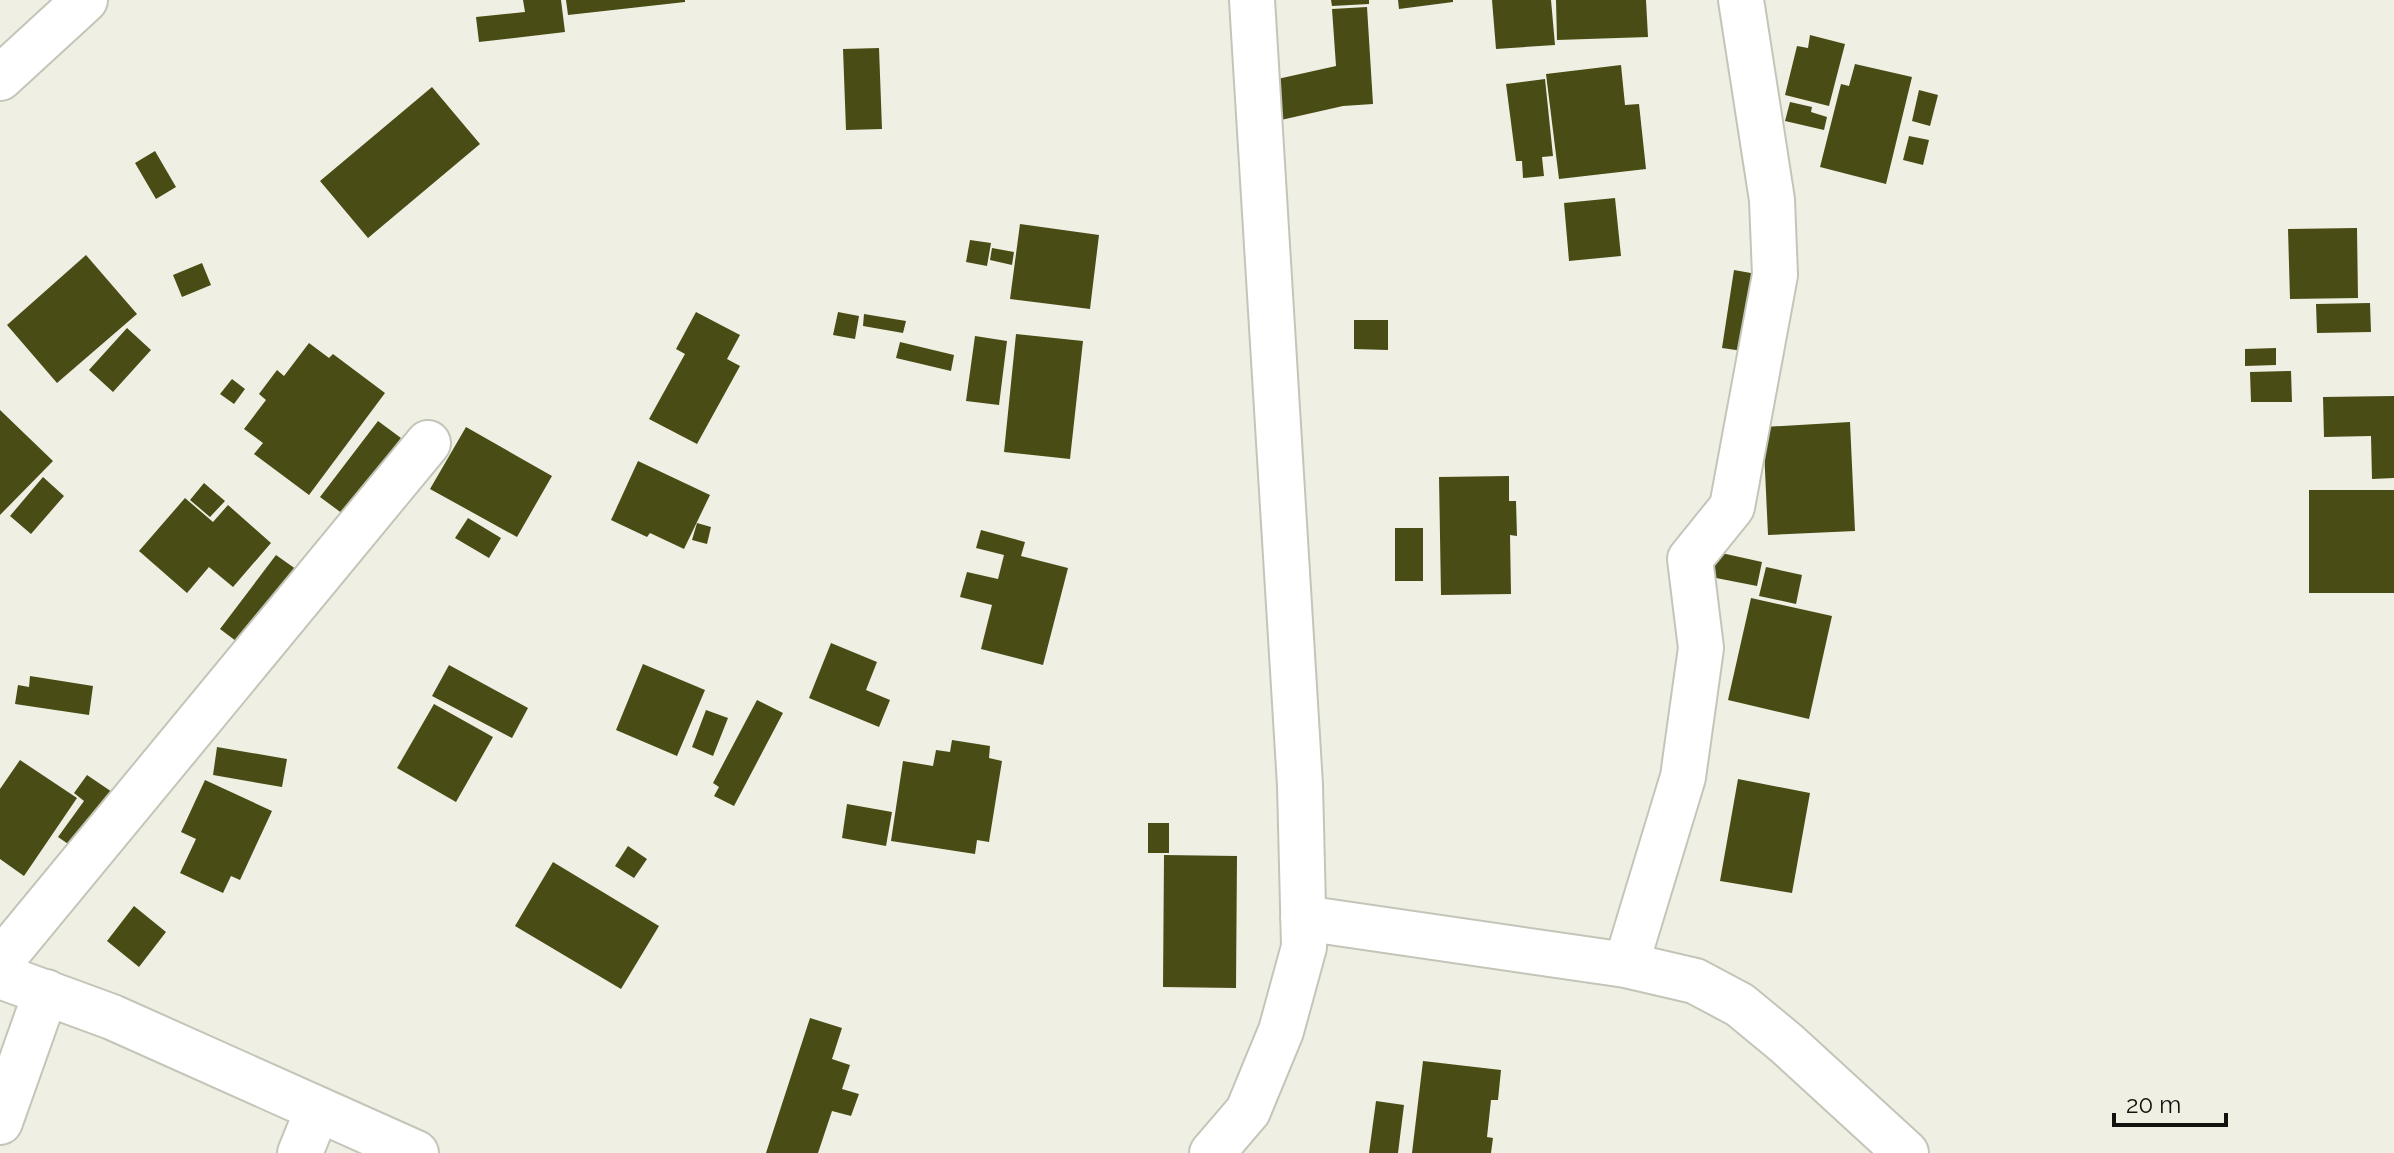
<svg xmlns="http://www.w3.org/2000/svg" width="2394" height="1153" viewBox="0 0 2394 1153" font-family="Raleway,sans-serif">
<rect width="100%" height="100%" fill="#eff0e3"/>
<path fill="#4a4c16" d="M523 0H561L565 32 479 42 476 17 525 12Z
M566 0H685V2L568 15Z
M1331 0H1369V4L1332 6Z
M1398 0H1453V2L1399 9Z
M1492 0H1551L1555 45 1496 49Z
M1556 0H1646L1648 37 1557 40Z
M1367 7 1373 104 1343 106 1281 120 1273 80 1336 66 1332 9Z
M1810 35 1845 44 1829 106 1785 95 1797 46 1808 48Z
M879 48 882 129 846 130 843 49Z
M1855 64 1912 77 1886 184 1820 167 1841 84 1849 86Z
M1621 65 1625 105 1639 104 1646 169 1559 179 1546 74Z
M1545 79 1553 156 1542 157 1544 176 1523 178 1522 161H1516L1506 84Z
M432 87 480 144 368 238 320 181Z
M1919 90 1938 95 1930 126 1912 121Z
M1790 102 1812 107 1811 112 1827 117 1824 130 1785 121Z
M1909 136 1929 140 1923 165 1903 160Z
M155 151 176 187 156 199 135 163Z
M1615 198 1621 256 1569 261 1564 203Z
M1020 224 1099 235 1090 309 1010 299Z
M2357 228 2358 298 2290 299 2288 229Z
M970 240 991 243 987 266 966 262Z
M992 248 1014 252 1012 265 990 260Z
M86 255 137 314 57 383 7 325Z
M202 263 211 285 182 297 173 275Z
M1734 270 1762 275 1750 352 1722 348Z
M2370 303 2371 332 2317 333 2316 304Z
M696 312 740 335 727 359 740 366 697 444 649 419 685 354 676 349Z
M838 312 859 316 855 339 833 335Z
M864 314 906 321 903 333 863 326Z
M1354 320H1388V350L1354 349Z
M127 328 151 350 113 392 89 370Z
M1016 334 1083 341 1070 459 1004 452Z
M975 336 1007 341 999 405 966 401Z
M900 342 954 355 951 371 896 358Z
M309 343 329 358 333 354 385 393 309 495 254 454 263 443 244 429 266 400 259 394 277 370 284 376Z
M2276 348V365L2245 366V349Z
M2291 371 2292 402H2251L2250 372Z
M232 379 245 389 234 404 220 394Z
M2394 396V478L2372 479 2371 436 2324 437 2323 397Z
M0 410 53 461 0 515Z
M378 421 401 438 343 514 320 497Z
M1850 422 1855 531 1768 535 1763 427Z
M466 427 552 476 517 537 430 489Z
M638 461 710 495 684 549 650 533 647 537 611 520Z
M1509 476V501H1516L1517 536 1510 535 1511 594 1441 595 1439 477Z
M43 477 64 496 31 534 10 516Z
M204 483 225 501 210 517 190 500Z
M2309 490H2394V593H2309Z
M185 498 213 522 228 505 271 543 233 587 209 567 187 593 139 551Z
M468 518 501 538 489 558 455 538Z
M697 523 711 527 707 544 692 540Z
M1395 528H1423V581H1395Z
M981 530 1025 542 1021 556 1068 568 1043 665 981 649 992 605 960 597 967 572 998 579 1004 555 976 548Z
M1717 552 1762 562 1757 586 1711 577Z
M276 555 300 572 244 647 220 629Z
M1766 567 1802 575 1796 604 1759 596Z
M1751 598 1832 616 1809 719 1728 700Z
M831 643 877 662 866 690 890 700 879 727 809 698Z
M643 664 705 690 677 756 616 730Z
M449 665 528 708 512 738 432 696Z
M30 676 93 686 89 715 15 704 18 685 29 687Z
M757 700 783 713 734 806 714 796 719 787 713 783Z
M434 704 493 737 456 802 397 768Z
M706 710 728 718 713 756 692 747Z
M952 740 990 746 989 758 1002 761 989 842 977 840 975 854 891 841 903 761 933 766 936 750 950 752Z
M217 747 287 759 282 787 213 775Z
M20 760 77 798 24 876 0 859V789Z
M87 775 115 794 77 850 58 837 84 801 74 793Z
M1738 779 1810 793 1792 893 1720 881Z
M205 780 272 811 240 880 231 876 223 893 180 873 196 839 181 832Z
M847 804 892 812 886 846 842 838Z
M1148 823H1169V853H1148Z
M628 846 647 859 634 878 615 866Z
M1164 855 1237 856 1236 988 1163 987Z
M553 862 659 926 621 989 515 926Z
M134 906 166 932 139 967 107 941Z
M810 1018 842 1028 832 1059 850 1065 842 1089 859 1094 851 1116 832 1111 818 1153H766Z
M1423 1061 1501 1070 1498 1100H1491L1487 1137 1493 1138 1491 1153H1412Z
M1376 1101 1404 1105 1398 1153H1369Z"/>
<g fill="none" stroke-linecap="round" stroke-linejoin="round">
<defs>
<path id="minor" d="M0 78 85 0
M1303 918 1626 965 1695 981 1740 1005 1786 1043 1906 1153
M0 962 428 443
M1626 965 1683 777 1701 648 1690 559 1732 507 1775 275 1772 200 1741 0
M0 976 112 1017 416 1153
M0 1122 46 992
M300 1153 318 1109
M1212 1153 1248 1111 1281 1031 1304 947 1300 785 1252 0"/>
</defs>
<use href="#minor" stroke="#c4c5b9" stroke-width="48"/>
<use href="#minor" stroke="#fff" stroke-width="44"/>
</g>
<path d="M2114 1113v12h112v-12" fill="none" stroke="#12130e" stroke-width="4"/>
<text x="2126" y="1113" font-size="24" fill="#12130e" stroke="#eff0e3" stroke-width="6" paint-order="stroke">20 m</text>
</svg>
